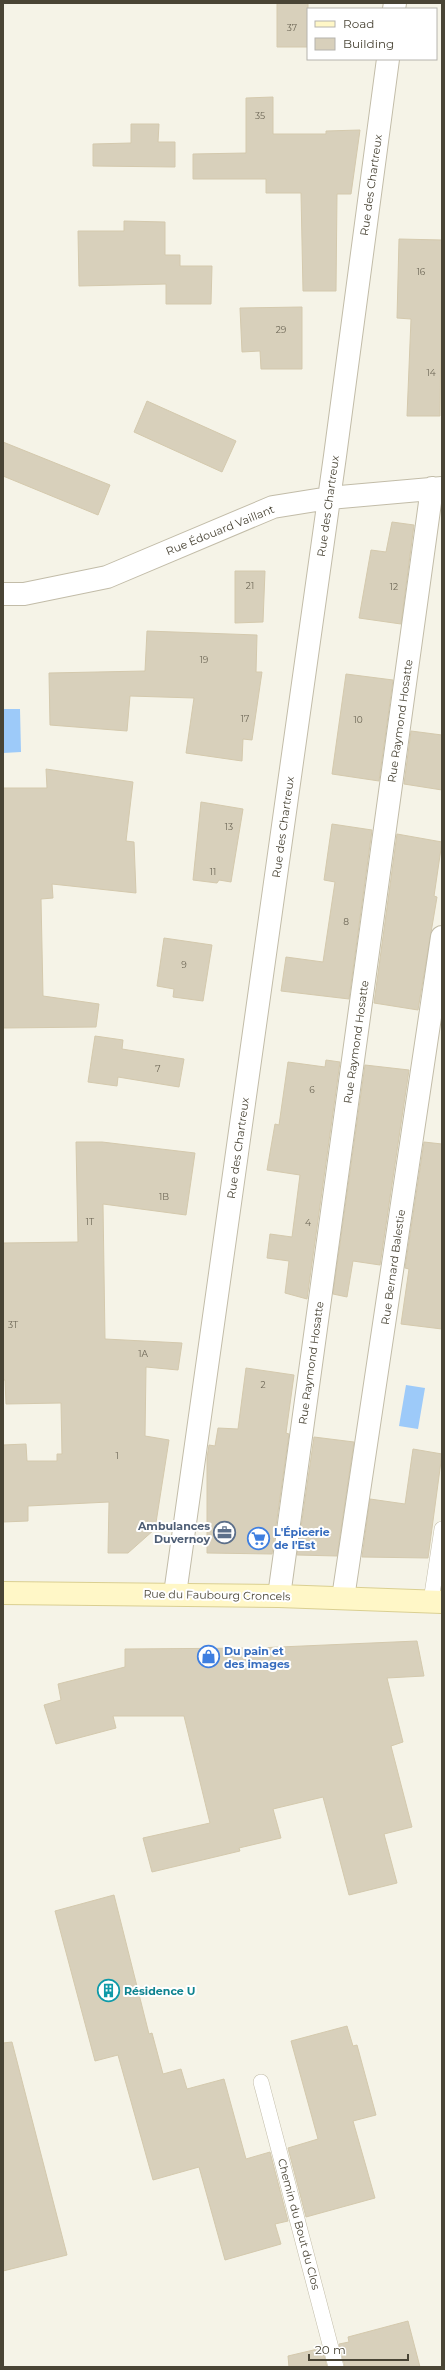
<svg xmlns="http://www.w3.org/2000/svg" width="445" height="2370" viewBox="0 0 445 2370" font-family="Montserrat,sans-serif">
<rect width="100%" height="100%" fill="#f5f3e7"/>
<path fill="#9dcaf9" d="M3 709H20L21 752 3 753Z
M406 1385 425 1388 418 1429 399 1426Z"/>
<path fill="#d8d0bb" stroke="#d4c9ad" d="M277 3H308V47H277Z
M273 97V134H326V131L360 130 351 194H337L336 291H303L301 193H266V179H193V154L246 153V98Z
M131 124H159L158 142H175V167L93 166V144L131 143Z
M124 221 165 222V255H180V266H212L211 304H166V284L79 286 78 231H124Z
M399 239 442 240 440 416H407L411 319 397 318Z
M302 307V369H261L260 351 242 352 240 308Z
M147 401 236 441 222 472 134 432Z
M3 442 110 485 98 515 3 476Z
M392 522 414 525 401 624 359 618 371 550 386 552Z
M235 571H265L263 622 235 623Z
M147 631 257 635 256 672H262L252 740 243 739 242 761 186 753 194 698 130 696 127 731 50 725 49 673 145 671Z
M346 674 393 680 379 781 332 774Z
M411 731 442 735V790L404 784Z
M46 769 133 782 126 841 134 842 136 893 52 884 53 898 41 899 43 996 99 1004 96 1027 3 1028V788H47Z
M201 802 243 809 231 882 219 880 217 883 193 880Z
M332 824 372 830 349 999 281 991 286 957 323 962 335 882 324 880Z
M397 834 442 842 434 896 437 897 418 1010 374 1003Z
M164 938 212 945 203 1001 173 997 174 989 157 986Z
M95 1036 123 1040 122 1049 184 1059 179 1087 118 1077 117 1086 88 1082Z
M326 1060 340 1062 307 1299 285 1293 289 1261 267 1258 270 1234 292 1237 300 1175 267 1170 275 1124 279 1125 288 1062 325 1067Z
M365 1065 409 1070 380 1265 353 1261 347 1297 333 1294Z
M76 1142H102L195 1153 186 1215 103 1204 105 1339 182 1343 178 1370 146 1367 145 1436 169 1440 155 1529 128 1553H108L109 1502 28 1506V1521L3 1522V1445L26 1444 27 1461H57V1454H62L61 1403 6 1404 5 1380H3V1243L78 1242Z
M424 1142 442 1144V1329L401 1324 409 1269 405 1268Z
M246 1368 294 1375 286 1433 289 1434 272 1554 207 1553V1458L209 1445 215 1446 218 1428 238 1429Z
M314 1437 354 1442 337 1556 297 1555Z
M413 1449 442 1454 428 1558 362 1557 370 1499 405 1504Z
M417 1641 424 1676 387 1678 403 1742 391 1746 412 1827 384 1834 397 1883 349 1895 323 1797 273 1809 281 1838 239 1848 240 1851 152 1872 143 1838 210 1823 184 1716H113L116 1728 56 1744 44 1705 61 1700 58 1684 125 1667V1649L257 1648Z
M114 1895 149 2034 152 2033 163 2074 181 2069 187 2089 224 2079 246 2159 270 2152 288 2221 275 2224 281 2244 225 2260 199 2167 153 2180 118 2055 95 2061 55 1911Z
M347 2026 353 2046 357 2045 376 2115 353 2121 375 2198 306 2217 288 2148 318 2139 291 2041Z
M12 2042 67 2255 3 2271V2043Z
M408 2321 420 2367H345L339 2344 349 2342 348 2337Z
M322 2348 327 2367H289L288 2356Z"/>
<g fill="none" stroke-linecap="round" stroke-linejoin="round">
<defs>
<path id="service" d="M431 1601 442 1529
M261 2082 336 2367"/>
<path id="minor" d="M394 9 395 3
M3 594H24L107 577 273 507 329 498 442 488
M175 1594 335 456 388 59
M279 1596 432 488
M343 1598 442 937"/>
<path id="secondary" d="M3 1593 279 1596 442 1602"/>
</defs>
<use href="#service" stroke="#c2bca8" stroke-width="16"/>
<use href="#minor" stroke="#c2bca8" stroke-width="24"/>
<use href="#secondary" stroke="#dacf91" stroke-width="24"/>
<use href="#service" stroke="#fff" stroke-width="15"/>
<use href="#minor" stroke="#fff" stroke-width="22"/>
<use href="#secondary" stroke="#fff7c7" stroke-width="22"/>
</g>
<defs>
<symbol id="office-ring" viewBox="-11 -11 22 22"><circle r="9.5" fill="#fff" stroke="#5c6f8a" stroke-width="1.5"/><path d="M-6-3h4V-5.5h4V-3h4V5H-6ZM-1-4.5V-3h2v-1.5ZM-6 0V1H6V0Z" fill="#5c6f8a"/></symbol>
<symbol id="supermarket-ring" viewBox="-11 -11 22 22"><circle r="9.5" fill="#fff" stroke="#3f7fe0" stroke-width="1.5"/><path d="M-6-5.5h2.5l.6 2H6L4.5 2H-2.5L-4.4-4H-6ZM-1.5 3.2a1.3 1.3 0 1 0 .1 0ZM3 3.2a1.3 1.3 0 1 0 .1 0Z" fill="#3f7fe0"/></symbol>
<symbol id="shop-ring" viewBox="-11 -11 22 22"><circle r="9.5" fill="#fff" stroke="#3f7fe0" stroke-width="1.5"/><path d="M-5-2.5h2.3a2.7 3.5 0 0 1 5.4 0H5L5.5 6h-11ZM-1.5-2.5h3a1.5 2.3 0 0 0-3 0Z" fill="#3f7fe0"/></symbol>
<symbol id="building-ring" viewBox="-11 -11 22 22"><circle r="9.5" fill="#fff" stroke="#0f9aa8" stroke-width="1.5"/><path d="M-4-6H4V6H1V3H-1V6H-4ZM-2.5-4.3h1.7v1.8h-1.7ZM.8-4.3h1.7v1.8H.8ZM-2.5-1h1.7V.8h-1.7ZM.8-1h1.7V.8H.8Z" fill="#0f9aa8"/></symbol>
</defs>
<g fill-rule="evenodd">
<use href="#office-ring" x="212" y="1520" width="25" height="25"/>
<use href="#supermarket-ring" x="246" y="1526" width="25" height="25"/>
<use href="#shop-ring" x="196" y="1644" width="25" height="25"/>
<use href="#building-ring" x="96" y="1978" width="25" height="25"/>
</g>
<g text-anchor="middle" stroke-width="4" stroke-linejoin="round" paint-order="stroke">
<g font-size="9" fill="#6d6756">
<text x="292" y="31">37</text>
<text x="260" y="119">35</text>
<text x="421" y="275">16</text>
<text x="281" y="333">29</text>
<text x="431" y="376">14</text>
<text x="250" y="589">21</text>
<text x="394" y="590">12</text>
<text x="204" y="663">19</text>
<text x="245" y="722">17</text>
<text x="358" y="723">10</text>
<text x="229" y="830">13</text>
<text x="213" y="875">11</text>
<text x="346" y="925">8</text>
<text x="184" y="968">9</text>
<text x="158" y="1072">7</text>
<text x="312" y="1093">6</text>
<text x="164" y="1200">1B</text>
<text x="90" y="1225">1T</text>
<text x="308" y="1226">4</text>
<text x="13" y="1328">3T</text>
<text x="143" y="1357">1A</text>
<text x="263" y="1388">2</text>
<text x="117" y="1459">1</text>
</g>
<g font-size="11" fill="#494435" stroke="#fff">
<text transform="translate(371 185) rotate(-82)" y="4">Rue des Chartreux</text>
<text transform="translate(328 506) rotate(-82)" y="4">Rue des Chartreux</text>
<text transform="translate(220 530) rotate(-22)" y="4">Rue Édouard Vaillant</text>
<text transform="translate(400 721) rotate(-82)" y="4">Rue Raymond Hosatte</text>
<text transform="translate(283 827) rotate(-82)" y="4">Rue des Chartreux</text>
<text transform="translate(356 1042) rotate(-82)" y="4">Rue Raymond Hosatte</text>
<text transform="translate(238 1148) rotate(-82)" y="4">Rue des Chartreux</text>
<text transform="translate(393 1267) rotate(-82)" y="4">Rue Bernard Balestie</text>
<text transform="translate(311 1363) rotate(-82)" y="4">Rue Raymond Hosatte</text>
<text transform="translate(217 1595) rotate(1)" y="4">Rue du Faubourg Croncels</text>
<text transform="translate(299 2224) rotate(75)" y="4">Chemin du Bout du Clos</text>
</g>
<g font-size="11" font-weight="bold" fill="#4e5e75" stroke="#fff" text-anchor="end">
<text x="210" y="1530">Ambulances<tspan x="210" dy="13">Duvernoy</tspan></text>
</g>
<g font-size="11" font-weight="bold" fill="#366cbe" stroke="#fff" text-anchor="start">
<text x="274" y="1536">L'Épicerie<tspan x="274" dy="13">de l'Est</tspan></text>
<text x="224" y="1655">Du pain et<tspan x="224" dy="13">des images</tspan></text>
</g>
<g font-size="11" font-weight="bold" fill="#0d838f" stroke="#fff" text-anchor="start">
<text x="124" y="1995">Résidence U</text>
</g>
</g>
<rect width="445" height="2370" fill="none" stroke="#494435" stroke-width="8"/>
<rect x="307" y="8" width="130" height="52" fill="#ffffff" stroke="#b6b4ae"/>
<rect x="315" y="21" width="20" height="6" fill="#fff7c7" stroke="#b6b4ae"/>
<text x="343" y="28" font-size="12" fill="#494435">Road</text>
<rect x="315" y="38" width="20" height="12" fill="#d8d0bb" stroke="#b6b4ae"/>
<text x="343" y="48" font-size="12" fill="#494435">Building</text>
<path d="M309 2354v6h99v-6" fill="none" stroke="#494435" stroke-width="2"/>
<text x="315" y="2354" font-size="12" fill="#494435" stroke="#ffffff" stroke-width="3" paint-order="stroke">20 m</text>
</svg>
